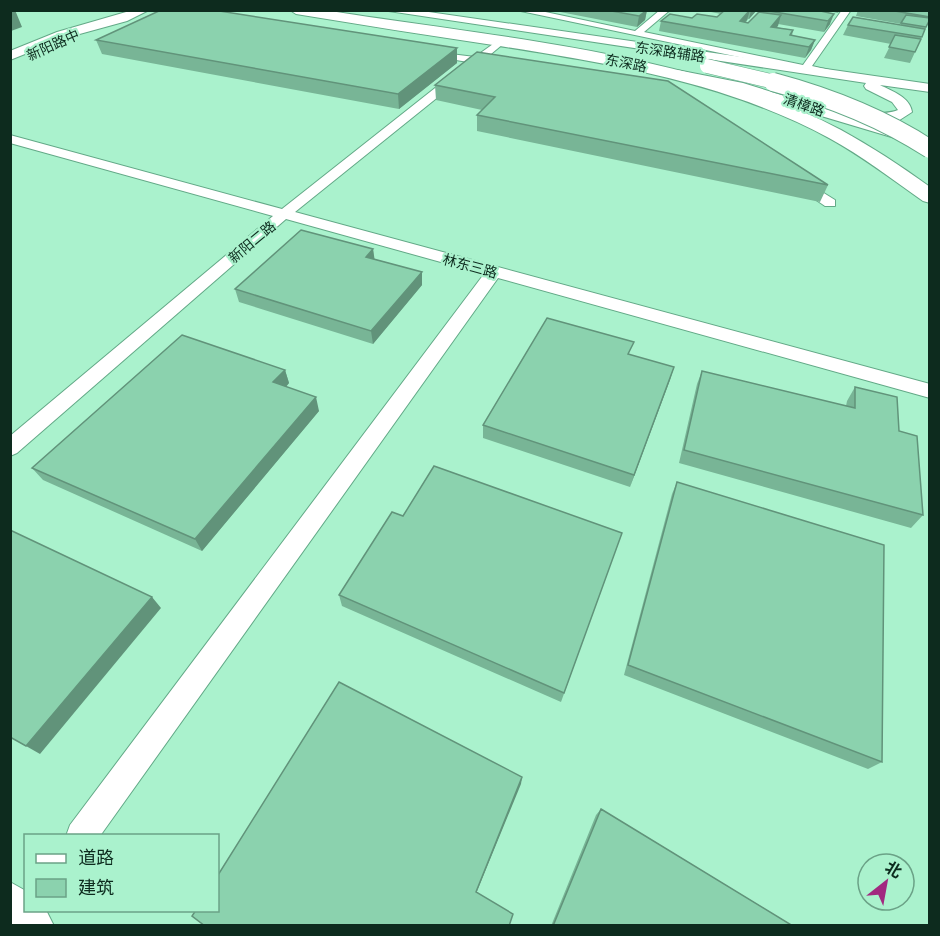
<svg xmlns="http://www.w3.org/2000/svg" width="940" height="936" viewBox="0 0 940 936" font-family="'Nunito Sans','Noto Sans SC',sans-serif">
<rect width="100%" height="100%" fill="#aaf2cd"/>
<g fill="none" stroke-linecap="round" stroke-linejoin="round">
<defs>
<path id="minor" d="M516 10H536L635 31 660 10H670L644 32 803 65 842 10H851L812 66 838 72 839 74 834 77Z
M500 39 505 42 503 44 485 59 501 62V66L479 64 295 212 930 384V398L498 278 100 836H66L70 825 484 274 286 219 17 453 10 456V436L273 216 10 143V135L282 209 468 62 426 55V51L475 57Z
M798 177 835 200V206H825L793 184 791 181Z
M10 882 26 891V910H46L54 926H14L10 922Z"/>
<path id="major" d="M133 10H149L127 21 65 38 10 60V51L57 32Z
M382 10H415L930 84V92L880 85C892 91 910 97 912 112L898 121 872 123 921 136 923 139 915 144 734 90 672 77 670 74 677 70 743 83 855 118C867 110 884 116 898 110L892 102 866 89 864 86 866 83Z"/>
<path id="highway" d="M290 10H324C491 37 690 51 841 130 872 147 901 166 930 187V203L923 201C892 179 862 156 829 138 726 82 607 63 493 45 427 35 362 25 296 14Z"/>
</defs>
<use href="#minor" stroke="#63a987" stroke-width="2"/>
<use href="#major" stroke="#63a987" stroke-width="2"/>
<use href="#highway" stroke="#63a987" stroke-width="2"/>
<use href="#minor" fill="#fff" fill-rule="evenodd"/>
<use href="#major" fill="#fff" fill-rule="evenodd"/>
<use href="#highway" fill="#fff" fill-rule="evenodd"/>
<defs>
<path id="highway-bridge-far1" d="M707 66 779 83"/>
<path id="highway-bridge" d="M773 82C829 97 881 117 930 149"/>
</defs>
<use href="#highway-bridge-far1" stroke="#63a987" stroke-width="15" stroke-linecap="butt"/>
<use href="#highway-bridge" stroke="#63a987" stroke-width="20" stroke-linecap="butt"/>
<use href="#highway-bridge-far1" stroke="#fff" stroke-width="14"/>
<use href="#highway-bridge" stroke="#fff" stroke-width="18"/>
</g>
<path fill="#78b596" d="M550 10H647L645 20 637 27Z
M701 10H757L749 19H748L746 22 748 23 760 10H816L830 24 824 32 778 24 776 27 793 30 792 36 815 40 811 50 805 58 659 31 661 21 692 18 717 17 721 14Z
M822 10H840L838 13Z
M858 10H930V19L910 63 884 58 891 44 843 35 848 25H901V24L856 16Z
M96 40 457 48V63L399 109 102 54Z
M477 52 828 185 820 202 477 131V115L482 110 436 100 435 85Z
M373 249 374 259 422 272V285L373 344 239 302 235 289Z
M630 355 674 367 630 487 483 438V425Z
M285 370 289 383 286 387 319 411 202 551 43 480 32 468Z
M702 371 846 406 847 401 855 387 899 431 923 515 911 528 679 463 697 384Z
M677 482 882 762 868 769 624 675 672 494Z
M403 516 622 533 561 702 342 606 339 595Z
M601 809 793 926H551L596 815Z"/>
<path fill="#61937a" d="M10 10H15L22 27 11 31Z
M647 10 645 20 637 27 639 16Z
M750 10 747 20 737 31 740 21Z
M751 10H757L749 19Z
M834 14 830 24 824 32 828 21Z
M781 15 778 26 768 37 771 27Z
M815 40 811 50 805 58 809 47Z
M457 48V63L399 109 398 94Z
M373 249 375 262 366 257Z
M422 272V285L373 344 371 331Z
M674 367 670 380 630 487 634 475Z
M285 370 289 383 278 396 273 382Z
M316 397 319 411 202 551 195 539Z
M152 597 161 608 40 754 26 746Z
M522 777 521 784 475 896 476 892Z"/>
<path fill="#8bd2ae" stroke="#61937a" stroke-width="1.5" d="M161 10H213L457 48 398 94 96 40Z
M606 10H647L639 16Z
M725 10H750L740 21 748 23 759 12 781 15 771 27 793 30 790 35 815 40 809 47 661 21 670 14 692 18 697 14 717 17Z
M763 10H816L834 14 828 21Z
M889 10H930V17Z
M906 15 930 18V19L926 27 901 23Z
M853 17 925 29 922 37 848 25Z
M895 35 921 39 915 52 889 47Z
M477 52 668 81 828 185 477 115 495 97 435 85Z
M301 230 373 249 366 257 422 272 371 331 235 289Z
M547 318 634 342 628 354 674 367 634 475 483 425Z
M182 335 285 370 273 382 316 397 195 539 32 468Z
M702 371 855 408V387L897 397 899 431 917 436 923 515 684 450Z
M434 466 622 533 564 693 339 595 392 512 403 516Z
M677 482 884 545 882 762 628 665Z
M10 530 152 597 26 746 10 737Z
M339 682 522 777 476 892 513 914 509 926H205L192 916 196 910H218V875Z
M601 809 793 926H553Z"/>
<g text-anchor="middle" stroke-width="4.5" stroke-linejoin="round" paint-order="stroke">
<g font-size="14" fill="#0d2b1e" stroke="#aaf2cd">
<text transform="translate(53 45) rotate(-24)" y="5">新阳路中</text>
<text transform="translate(670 52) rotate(8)" y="5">东深路辅路</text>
<text transform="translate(626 63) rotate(11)" y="5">东深路</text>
<text transform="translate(804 105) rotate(19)" y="5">清樟路</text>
<text transform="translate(252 242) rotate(-40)" y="5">新阳二路</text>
<text transform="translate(470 266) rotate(15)" y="5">林东三路</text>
</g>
</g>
<rect width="940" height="936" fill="none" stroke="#0d2b1e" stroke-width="24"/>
<rect x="24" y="834" width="195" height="78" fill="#aaf2cd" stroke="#6ba287" stroke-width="1.5"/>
<rect x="36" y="854" width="30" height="9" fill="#ffffff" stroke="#6ba287" stroke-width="1.5"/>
<text x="78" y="864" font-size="18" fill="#0d2b1e">道路</text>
<rect x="36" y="879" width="30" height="18" fill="#8bd2ae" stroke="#6ba287" stroke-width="1.5"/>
<text x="78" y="894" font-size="18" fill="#0d2b1e">建筑</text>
<g transform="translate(886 882) rotate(31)"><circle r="28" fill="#aaf2cd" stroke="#6ba287" stroke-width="1.5"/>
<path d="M0-4.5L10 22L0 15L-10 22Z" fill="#a22980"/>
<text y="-9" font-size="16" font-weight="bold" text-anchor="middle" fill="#0d2b1e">北</text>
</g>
</svg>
